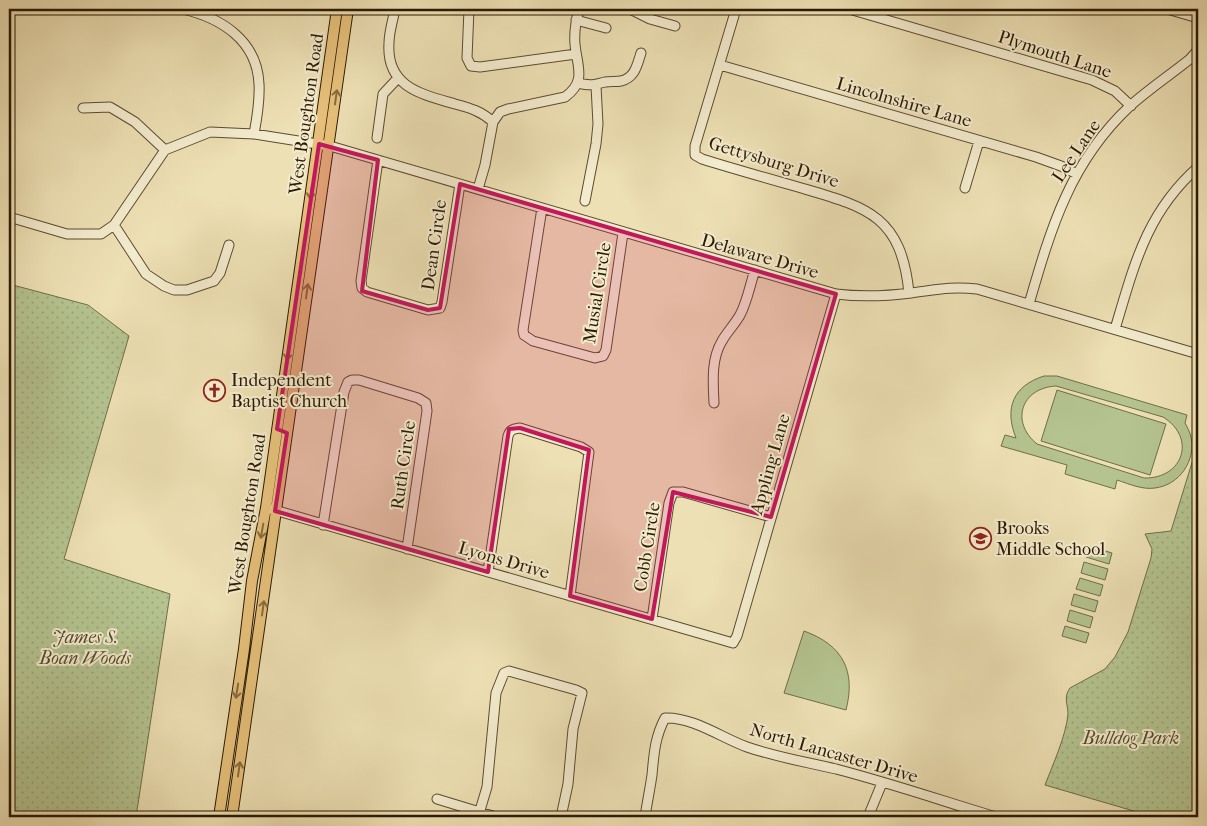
<svg xmlns="http://www.w3.org/2000/svg" width="1207" height="826" viewBox="0 0 1207 826" font-family="'IM FELL French Canon',serif">
<defs>
<pattern id="park-dots" width="8" height="8" patternUnits="userSpaceOnUse" patternTransform="scale(1.25)"><rect width="8" height="8" fill="#b4c390"/><path d="M2 2h.1M6 6h.1" fill="none" stroke="#9ba77a" stroke-width="1.8" stroke-linecap="round"/></pattern>
</defs>
<rect width="100%" height="100%" fill="#ede0b4"/>
<filter id="stains"><feTurbulence type="fractalNoise" baseFrequency=".004" numOctaves="4"/><feColorMatrix values="0 0 0 0 .2 0 0 0 0 .09 0 0 0 0 .02 0 0 0 .5 -.17"/></filter>
<radialGradient id="worn" r=".72"><stop offset=".6" stop-color="#630" stop-opacity="0"/><stop offset="1" stop-color="#630" stop-opacity=".3"/></radialGradient>
<path fill="#b4c390" stroke="#706e48" fill-rule="evenodd" d="M1044 376H1057L1187 415 1185 423C1187 427 1190 432 1191 437 1196 460 1180 485 1155 488 1143 490 1129 484 1117 480L1115 489 1065 474 1067 465 1001 446 1005 435 1016 438C1004 408 1013 386 1044 376ZM1056 386 1163 417C1197 438 1183 479 1144 478L1037 444C1010 422 1021 388 1056 386Z
M1057 390 1166 424 1150 475 1041 441Z
M1089 546 1112 553 1109 564 1086 557Z
M1084 562 1108 569 1105 580 1081 573Z
M1080 578 1103 585 1100 596 1076 589Z
M1074 594 1098 601 1095 612 1071 605Z
M1070 610 1093 617 1090 628 1067 621Z
M1065 626 1089 633 1086 643 1062 636Z
M804 631C843 645 856 671 846 710L784 693Z"/>
<path fill="url(#park-dots)" stroke="#706e48" d="M9 284 88 305 129 336 64 559 170 594 136 817H9Z
M1198 443V817H1154L1045 785C1053 764 1066 736 1068 714 1068 705 1063 697 1070 688L1105 669 1115 657 1128 632 1151 558 1152 549 1145 534 1171 531Z"/>
<g fill="none" stroke-linecap="round" stroke-linejoin="round">
<defs>
<path id="minor" d="M183 9C221 18 257 40 259 84 260 101 257 118 254 134
M395 9C393 20 389 32 389 43 386 87 421 94 455 104 470 108 481 111 493 122
M469 9 467 58 471 66 480 67 576 54
M630 9 650 19 675 26
M736 9 695 146V155L702 159C734 169 766 178 798 187 866 207 901 214 909 293
M849 9 1092 80 1115 91 1131 106
M1167 9 1198 18
M576 20 606 28
M720 65 1036 157 1061 166 1077 174
M577 83C592 86 592 85 605 82 610 81 616 82 621 81 635 78 637 65 641 53
M83 108 110 107 135 122 165 150
M377 138 383 94 398 78
M378 160 361 281 362 288 367 292 428 310 440 308 442 302 460 184
M965 188 979 141
M478 189 485 165 493 122 500 112 508 109 565 97C587 81 577 67 575 44 574 32 576 20 579 9
M585 201 596 144 598 124 596 86
M542 208 523 330 524 335 533 341 595 358 603 356 606 350 623 233
M9 217 67 234H101L114 225 146 274 164 286 174 290H187L214 281 220 273 229 245
M114 225 165 150 210 132 254 134 330 146 836 294C860 297 887 296 911 293 935 290 951 286 977 289L1198 354
M1029 304C1051 228 1070 162 1130 106 1149 89 1170 75 1190 59L1198 50
M1115 329C1134 266 1146 213 1198 167
M714 403C713 382 711 359 722 341 727 332 735 324 740 315 747 302 750 285 755 270
M271 509 733 643 737 636 836 294
M323 525 344 392 348 382 352 380H359L418 398 426 403 427 411 407 549
M488 572 508 436C510 429 514 429 520 428L581 447 589 452 570 596
M652 619 669 503 673 492H683L771 517
M437 799 496 817
M478 817 487 787 496 693 504 673 509 671 576 690 582 693 573 729 568 784 561 817
M645 817C647 803 650 789 652 775 654 753 655 737 665 718 693 717 722 738 747 747 776 757 806 762 836 769 890 783 943 801 996 817
M868 817 882 783"/>
<path id="major" d="M219 817 244 649 252 581 266 508 337 9
M232 817 348 9"/>
</defs>
<use href="#minor" stroke="#5c4b2e" stroke-width="11"/>
<use href="#major" stroke="#2b1901" stroke-width="12"/>
<use href="#minor" stroke="#f3ebce" stroke-width="9"/>
<use href="#major" stroke="#e6c07a" stroke-width="10"/>
</g>
<defs><path id="oneway-shaft" d="M-6 0H5M1.5-3L5.5 0L1.5 3" fill="none" stroke-width="1.6" stroke-linecap="round" stroke-linejoin="round" transform="scale(1.25)"/></defs>
<g stroke="#886c3e">
<use href="#oneway-shaft" transform="translate(336 97) rotate(-82)"/>
<use href="#oneway-shaft" transform="translate(311 192) rotate(98)"/>
<use href="#oneway-shaft" transform="translate(307 291) rotate(-82)"/>
<use href="#oneway-shaft" transform="translate(288 353) rotate(98)"/>
<use href="#oneway-shaft" transform="translate(262 531) rotate(100)"/>
<use href="#oneway-shaft" transform="translate(263 608) rotate(-82)"/>
<use href="#oneway-shaft" transform="translate(237 691) rotate(99)"/>
<use href="#oneway-shaft" transform="translate(239 769) rotate(-82)"/>
</g>
<path fill="#c2185b" fill-opacity="0.2" stroke="#c2185b" stroke-width="4" stroke-linejoin="round" d="M319 144 378 160 362 291 428 310 440 308 460 184 836 294 771 517 673 492 652 619 570 596 589 450 520 428 509 429 488 572 275 511 287 433 277 429Z"/>
<defs>
<symbol id="church-ring" viewBox="-11 -11 22 22"><circle r="9.5" fill="#f3ebce" stroke="#8f2418" stroke-width="1.5"/><path d="M-1.2-6h2.4v3.5h3.3v2.4h-3.3V6h-2.4V-.1h-3.3v-2.4h3.3Z" fill="#8f2418"/></symbol>
<symbol id="school-ring" viewBox="-11 -11 22 22"><circle r="9.5" fill="#f3ebce" stroke="#8f2418" stroke-width="1.5"/><path d="M0-5L7-2L0 1L-7-2ZM-4 1L0 2.5L4 1V4Q0 6-4 4Z" fill="#8f2418"/></symbol>
</defs>
<g fill-rule="evenodd">
<use href="#church-ring" x="202" y="378" width="25" height="25"/>
<use href="#school-ring" x="968" y="526" width="25" height="25"/>
</g>
<g text-anchor="middle" stroke-width="4" stroke-linejoin="round" paint-order="stroke">
<g font-size="18" fill="#2b1901" stroke="#f3ebce">
<text transform="translate(1055 54) rotate(18)" y="6">Plymouth Lane</text>
<text transform="translate(904 102) rotate(16)" y="6">Lincolnshire Lane</text>
<text transform="translate(306 114) rotate(-82)" y="6">West Boughton Road</text>
<text transform="translate(1076 151) rotate(-56)" y="6">Lee Lane</text>
<text transform="translate(774 162) rotate(17)" y="6">Gettysburg Drive</text>
<text transform="translate(434 245) rotate(-82)" y="6">Dean Circle</text>
<text transform="translate(760 256) rotate(16)" y="6">Delaware Drive</text>
<text transform="translate(597 293) rotate(-81)" y="6">Musial Circle</text>
<text transform="translate(770 464) rotate(-74)" y="6">Appling Lane</text>
<text transform="translate(403 465) rotate(-82)" y="6">Ruth Circle</text>
<text transform="translate(247 514) rotate(-81)" y="6">West Boughton Road</text>
<text transform="translate(647 547) rotate(-81)" y="6">Cobb Circle</text>
<text transform="translate(504 560) rotate(16)" y="6">Lyons Drive</text>
<text transform="translate(834 753) rotate(16)" y="6">North Lancaster Drive</text>
</g>
<g font-size="18" fill="#2b1901" stroke="#f3ebce" text-anchor="start">
<text x="231" y="386">Independent<tspan x="231" dy="21">Baptist Church</tspan></text>
<text x="996" y="534">Brooks<tspan x="996" dy="21">Middle School</tspan></text>
</g>
<g font-size="18" font-style="italic" fill="#544c2c" stroke="#f3ebce">
<text x="85" y="643">James S.<tspan x="85" dy="21">Boan Woods</tspan></text>
<text x="1131" y="744">Bulldog Park</text>
</g>
</g>
<rect width="1207" height="826" fill="none" stroke="#ede0b4" stroke-width="30"/>
<rect x="10" y="10" width="1187" height="806" fill="none" stroke="#2b1901" stroke-width="2.5"/>
<rect x="15" y="15" width="1177" height="796" fill="none" stroke="#2b1901"/>
<rect width="100%" height="100%" filter="url(#stains)"/>
<rect width="100%" height="100%" fill="url(#worn)"/>
</svg>
